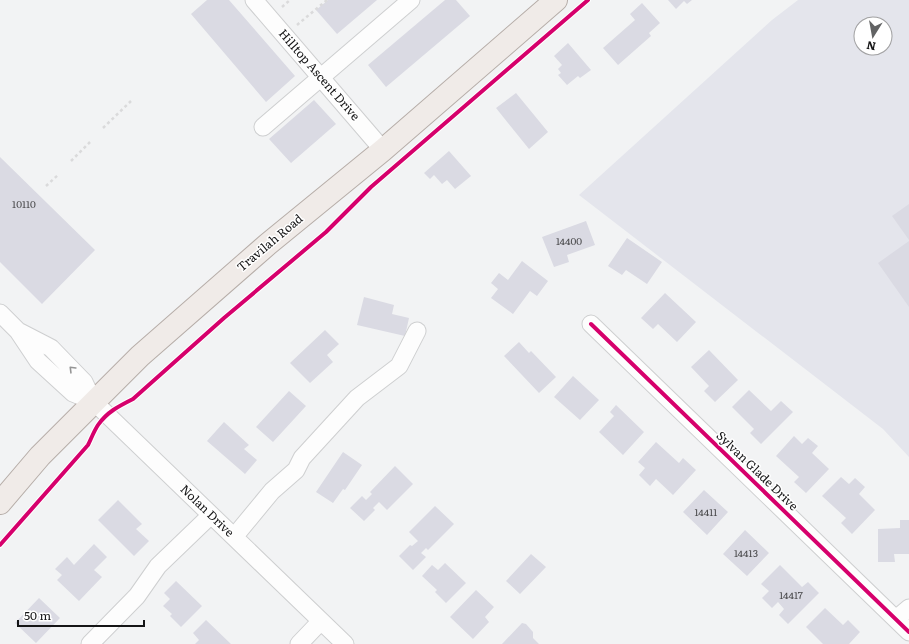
<svg xmlns="http://www.w3.org/2000/svg" width="909" height="644" viewBox="0 0 909 644" font-family="Literata,serif">
<rect width="100%" height="100%" fill="#f2f3f4"/>
<path fill="#e4e5ec" fill-rule="evenodd" d="M798 0H909V457L883 429 579 195 772 20ZM861 24H885V48H861Z"/>
<path fill="#dadae3" d="M207 0H229L295 76 266 102 191 14Z
M328 0H377L337 34 316 10Z
M445 0H456L470 16 386 87 368 65Z
M668 0H692L687 4 684 1 676 9Z
M642 3 660 23 649 33 651 36 618 65 603 48 635 20 630 14Z
M568 43 591 70 580 78 578 76 567 85 558 75 561 73 558 69 562 65 554 56Z
M516 93 548 132 529 149 496 108Z
M314 100 336 124 291 163 269 139Z
M449 151 471 176 455 189 447 180 442 184 434 175 430 179 424 173Z
M0 157 95 250 42 304 0 262Z
M909 204V240L892 216Z
M586 221 595 245 567 255 569 262 554 267 542 237Z
M627 238 662 262 647 284 626 270 622 275 608 266Z
M909 241V307L878 263Z
M522 261 548 281 537 296 530 291 513 314 491 298 498 289 491 283 499 273 508 280Z
M665 293 696 322 677 342 658 324 653 329 641 318Z
M364 297 394 305 392 314 409 318 405 336 357 325Z
M325 330 339 344 327 355 333 362 310 383 290 363Z
M519 342 529 353 531 351 556 377 539 393 504 356Z
M709 350 738 380 715 402 704 391 709 386 691 367Z
M573 376 599 400 580 420 554 397Z
M749 390 771 411 781 401 793 412 761 444 750 433 754 429 732 407Z
M289 391 306 406 273 442 256 427Z
M616 405 644 432 623 455 599 432 614 416 610 412Z
M224 422 249 445 244 449 257 460 245 474 207 441Z
M794 436 802 444 808 438 818 446 812 453 829 469 806 493 794 482 799 477 776 456Z
M656 442 679 463 683 458 696 470 673 495 656 479 650 486 639 475 645 468 638 462Z
M343 452 362 465 345 490 343 489 333 503 316 492Z
M395 466 413 484 387 510 379 502 373 508 375 510 364 521 350 508 362 496 366 500 372 494 370 492Z
M841 477 849 484 855 478 865 487 859 494 875 510 852 534 841 523 846 518 822 496Z
M704 490 728 512 707 535 683 512Z
M118 500 142 524 136 529 149 541 134 556 98 520Z
M435 506 454 524 428 550 426 548 421 553 426 557 413 570 399 556 410 545 412 546 418 541 409 532Z
M900 520H909V554H894L895 562H878V529L900 528Z
M745 530 769 553 747 576 723 554Z
M94 544 107 557 94 570 102 577 79 601 57 580 62 575 55 569 67 557 74 565Z
M531 554 546 567 520 594 506 581Z
M445 563 466 583 446 603 435 592 437 590 422 576 432 565 438 570Z
M780 565 802 587 808 582 819 593 788 624 779 615 784 609 778 602 772 608 762 598 769 591 761 584Z
M176 581 202 606 181 627 170 616 172 614 163 606 170 599 164 593Z
M476 590 494 607 485 617 489 622 473 639 450 617Z
M39 598 60 618 36 643 15 623Z
M825 608 843 625 848 620 860 632 849 644H823L806 627Z
M206 620 231 644H195L199 640 193 633Z
M522 623 526 624 533 632V638L539 644H502Z"/>
<g fill="none" stroke-linecap="round" stroke-linejoin="round">
<defs>
<path id="minor" d="M254 0 383 150
M263 127 411 0
M0 313 18 331 38 361 73 393 93 401 345 644
M591 324 909 632
M20 332 51 348 84 382 93 401
M234 537 272 491 296 470 302 458 357 398 399 366 417 331
M896 619 909 608
M90 644 137 596 158 566 211 515
M299 644 321 621"/>
<path id="major" d="M0 503 40 456 140 356 268 244 383 150 556 0"/>
</defs>
<use href="#minor" stroke="#cecfd0" stroke-width="19"/>
<use href="#major" stroke="#b6ada8" stroke-width="24"/>
<path stroke="#dadadb" stroke-width="2.5" stroke-dasharray="3 3" stroke-linecap="butt" d="M282 7 290 0
M297 25 327 0
M103 128 131 101
M71 161 90 142
M46 186 58 175"/>
<use href="#minor" stroke="#fdfdfd" stroke-width="17"/>
<use href="#major" stroke="#f0ebe8" stroke-width="22"/>
<defs>
<path id="cycleway" d="M591 324 909 632
M0 545 88 445C91 439 94 431 98 425 107 412 119 406 133 399L224 318 326 232 371 187 588 0"/>
</defs>
<use href="#cycleway" stroke="#fff" stroke-width="6"/>
<use href="#cycleway" stroke="#d6006c" stroke-width="4"/>
</g>
<defs><path id="oneway-chevron" d="M-2-3.5L2.5 0L-2 3.5" fill="none" stroke-width="1.6" stroke-linecap="round" stroke-linejoin="round"/></defs>
<use stroke="#959595" href="#oneway-chevron" transform="translate(72 369) rotate(-135)"/>
<g text-anchor="middle" stroke-width="3" stroke-linejoin="round" paint-order="stroke">
<g font-size="10" fill="#4a4a4c">
<text x="24" y="208">10110</text>
<text x="569" y="245">14400</text>
<text x="706" y="516">14411</text>
<text x="746" y="557">14413</text>
<text x="791" y="599">14417</text>
</g>
<g font-size="12" fill="#151516" stroke="#fff">
<text transform="translate(319 75) rotate(49)" y="4">Hilltop Ascent Drive</text>
<text transform="translate(270 243) rotate(-40)" y="4">Travilah Road</text>
<text transform="translate(757 471) rotate(44)" y="4">Sylvan Glade Drive</text>
<text transform="translate(207 511) rotate(44)" y="4">Nolan Drive</text>
</g>
</g>
<g transform="translate(873 36) rotate(191)"><circle r="19" fill="#ffffff" stroke="#a1a1a2"/>
<path d="M0-3L7 15L0 10L-7 15Z" fill="#626364"/>
<text y="-6" font-size="11" font-weight="bold" text-anchor="middle" fill="#151516">N</text>
</g>
<path d="M18 620v6h126v-6" fill="none" stroke="#151516" stroke-width="2"/>
<text x="24" y="620" font-size="12" fill="#151516" stroke="#ffffff" stroke-width="3" paint-order="stroke">50 m</text>
</svg>
